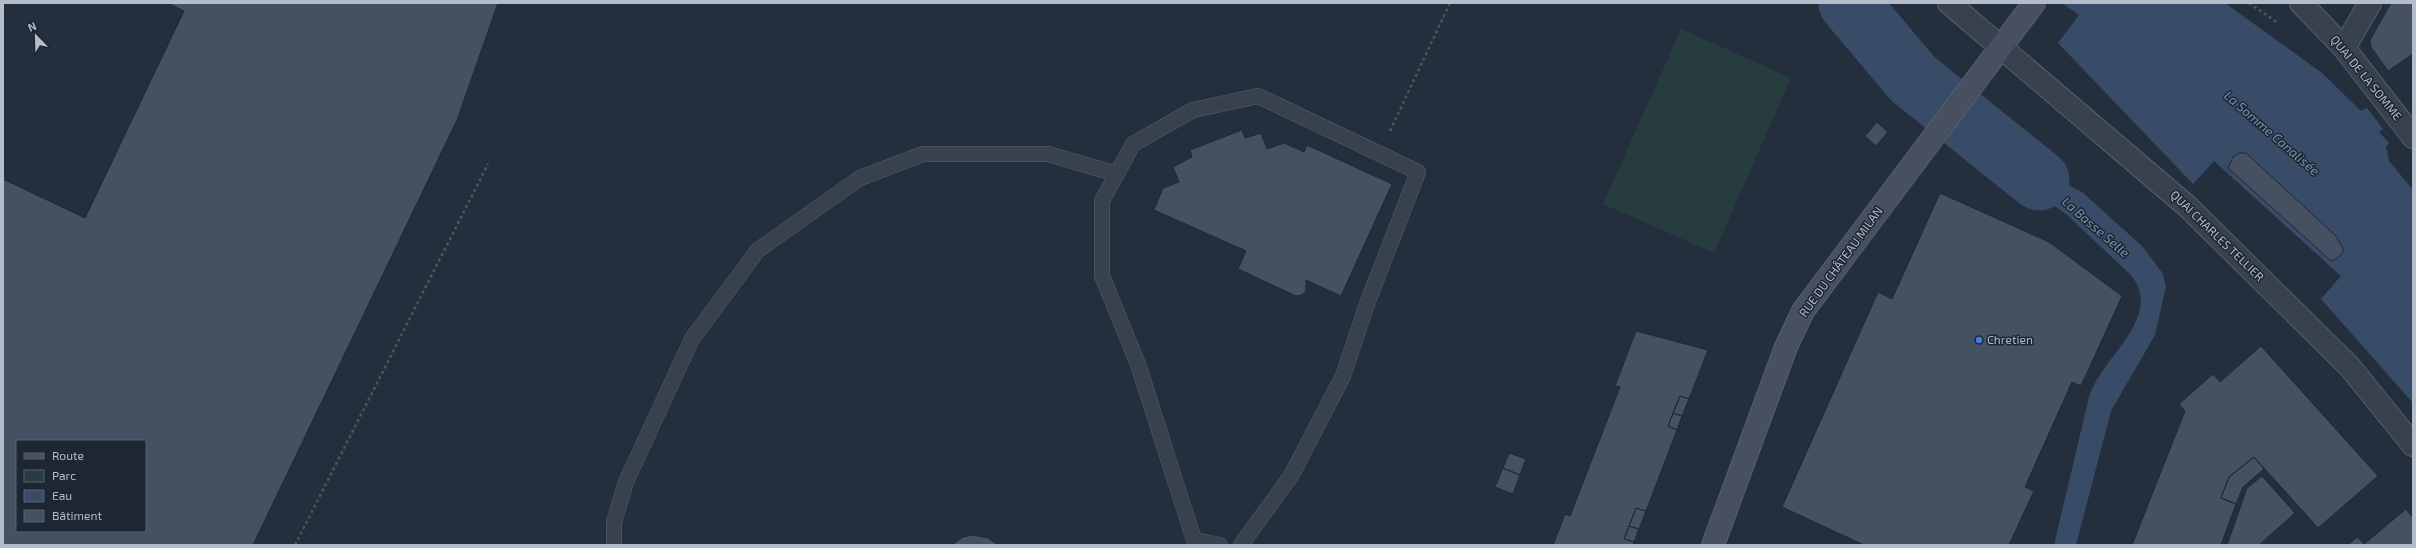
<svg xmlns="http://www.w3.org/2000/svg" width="2416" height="548" viewBox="0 0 2416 548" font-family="'Exo 2',sans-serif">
<rect width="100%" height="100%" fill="#242f3e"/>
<path fill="#263c3f" d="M1681 29 1791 78 1714 253 1603 204Z"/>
<path fill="#394c67" d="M1834 3H1863L1935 77 1916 101 1843 17Z
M2062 3H2225L2322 73 2361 111 2367 108 2383 129 2379 132 2389 143 2386 147 2389 161 2413 190V403L2321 299 2341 276 2214 161 2193 184 2058 43 2079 15Z
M1982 116 2057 183 2066 184 2082 192 2143 247 2163 274 2166 286 2155 335 2111 411 2076 545H2054L2089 397C2100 358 2165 318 2131 275L2067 215 1964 139Z"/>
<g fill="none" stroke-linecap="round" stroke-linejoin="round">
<path stroke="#394c67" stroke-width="61" d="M1849 3 1913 79 2039 180"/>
</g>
<path fill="#455162" stroke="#1f2835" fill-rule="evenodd" d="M168 3H498L457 120 253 545H3V179L85 218 184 11ZM17 441H145V531H17Z
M2391 3H2413V54L2388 71 2371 47 2370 40Z
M1877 122 1888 132 1876 146 1865 136Z
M1242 130 1245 138 1261 133 1267 149 1284 143 1304 152 1307 145 1392 184 1341 296 1306 280V291L1302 295 1296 296 1238 269 1246 251 1154 210 1163 188 1179 182 1173 167 1192 157 1190 150Z
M2239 153H2246L2336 236 2344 250 2339 257 2331 261 2228 168 2233 157Z
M1940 193 2049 242 2122 296 2081 386 2072 382 2025 487 2034 491 2009 545H1864L1782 507 1878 292 1892 299Z
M1636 331 1708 350 1689 399 1680 396 1668 426 1677 430 1646 511 1636 508 1624 539 1634 542 1633 545H1553L1565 514 1570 516 1620 387 1615 386Z
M2261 346 2378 476 2318 528 2254 457 2229 477 2221 498 2236 504 2221 545H2132L2185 411 2179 404 2213 374 2220 382Z
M1680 396 1689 399 1682 416 1673 413Z
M1673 413 1682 416 1677 430 1668 426Z
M1509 453 1526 459 1520 475 1503 468Z
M2254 457 2264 469 2243 487 2236 504 2221 498 2229 477Z
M1503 468 1520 475 1513 494 1495 487Z
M2262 476 2295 513 2259 545H2227L2247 488Z
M1636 508 1646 511 1639 529 1629 526Z
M2406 509 2413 518V545H2348L2357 537 2364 544Z
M1629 526 1639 529 1634 542 1624 539Z
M973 535 988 538 998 545H952L963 537Z"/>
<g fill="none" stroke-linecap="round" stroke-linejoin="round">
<defs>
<path id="lane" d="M1194 540 1138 364 1102 276V201L1133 144 1193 110 1258 96 1418 172 1367 304 1343 376 1291 476 1241 545
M1194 540 1220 545
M614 545V522L626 482 692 339 758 250 860 178 923 154H1048L1117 174"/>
<path id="street" d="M1949 3 2188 207 2349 366 2413 445
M2301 3 2344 48 2413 137
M2344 48 2370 3"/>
<path id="secondary" d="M1713 545 1786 347 1803 311 2034 3"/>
</defs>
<use href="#lane" stroke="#565f6c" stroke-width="16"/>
<use href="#street" stroke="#565f6c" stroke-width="24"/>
<use href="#secondary" stroke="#565f6c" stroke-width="24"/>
<path stroke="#44595c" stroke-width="2.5" stroke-dasharray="3 3" stroke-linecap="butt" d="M2249 3 2278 23
M1390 131 1450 3
M295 545 488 164"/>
<use href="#lane" stroke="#38414e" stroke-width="15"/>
<use href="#street" stroke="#38414e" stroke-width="22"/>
<use href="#secondary" stroke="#465061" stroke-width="22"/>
</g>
<circle fill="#3f7fe0" stroke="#1d2633" stroke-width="1.5" cx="1979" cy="340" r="4"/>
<g text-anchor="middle" stroke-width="3" stroke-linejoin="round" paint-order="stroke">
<g font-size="12" fill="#b4bcc9" stroke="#1d2633">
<text transform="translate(2366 78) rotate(51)" y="4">QUAI DE LA SOMME</text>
<text transform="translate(2217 236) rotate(44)" y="4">QUAI CHARLES TELLIER</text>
<text transform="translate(1841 262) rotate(-54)" y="4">RUE DU CHÂTEAU MILAN</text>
</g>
<g font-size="12" fill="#b4bcc9" stroke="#1d2633" text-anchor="start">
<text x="1987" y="344">Chretien</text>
</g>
<g font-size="13" font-style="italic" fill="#7c92b1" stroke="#1d2633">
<text transform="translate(2272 133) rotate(41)" y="5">La Somme Canalisée</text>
<text transform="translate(2096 227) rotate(41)" y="5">La Basse Selle</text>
</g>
</g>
<rect width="2416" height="548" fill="none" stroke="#b4bcc9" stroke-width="8"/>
<rect x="16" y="440" width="130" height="92" fill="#1d2633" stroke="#59626f"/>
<rect x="24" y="453" width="20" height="6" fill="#465061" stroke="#59626f"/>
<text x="52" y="460" font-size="12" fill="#b4bcc9">Route</text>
<rect x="24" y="470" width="20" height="12" fill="#263c3f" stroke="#59626f"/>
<text x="52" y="480" font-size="12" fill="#b4bcc9">Parc</text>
<rect x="24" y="490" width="20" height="12" fill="#394c67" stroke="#59626f"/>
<text x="52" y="500" font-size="12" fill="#b4bcc9">Eau</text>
<rect x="24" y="510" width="20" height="12" fill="#455162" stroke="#59626f"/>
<text x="52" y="520" font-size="12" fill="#b4bcc9">Bâtiment</text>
<g transform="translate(36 36) rotate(337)" stroke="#1d2633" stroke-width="3" paint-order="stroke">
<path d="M0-3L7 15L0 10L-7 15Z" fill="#b4bcc9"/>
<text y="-6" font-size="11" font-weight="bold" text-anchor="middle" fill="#b4bcc9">N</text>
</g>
</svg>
